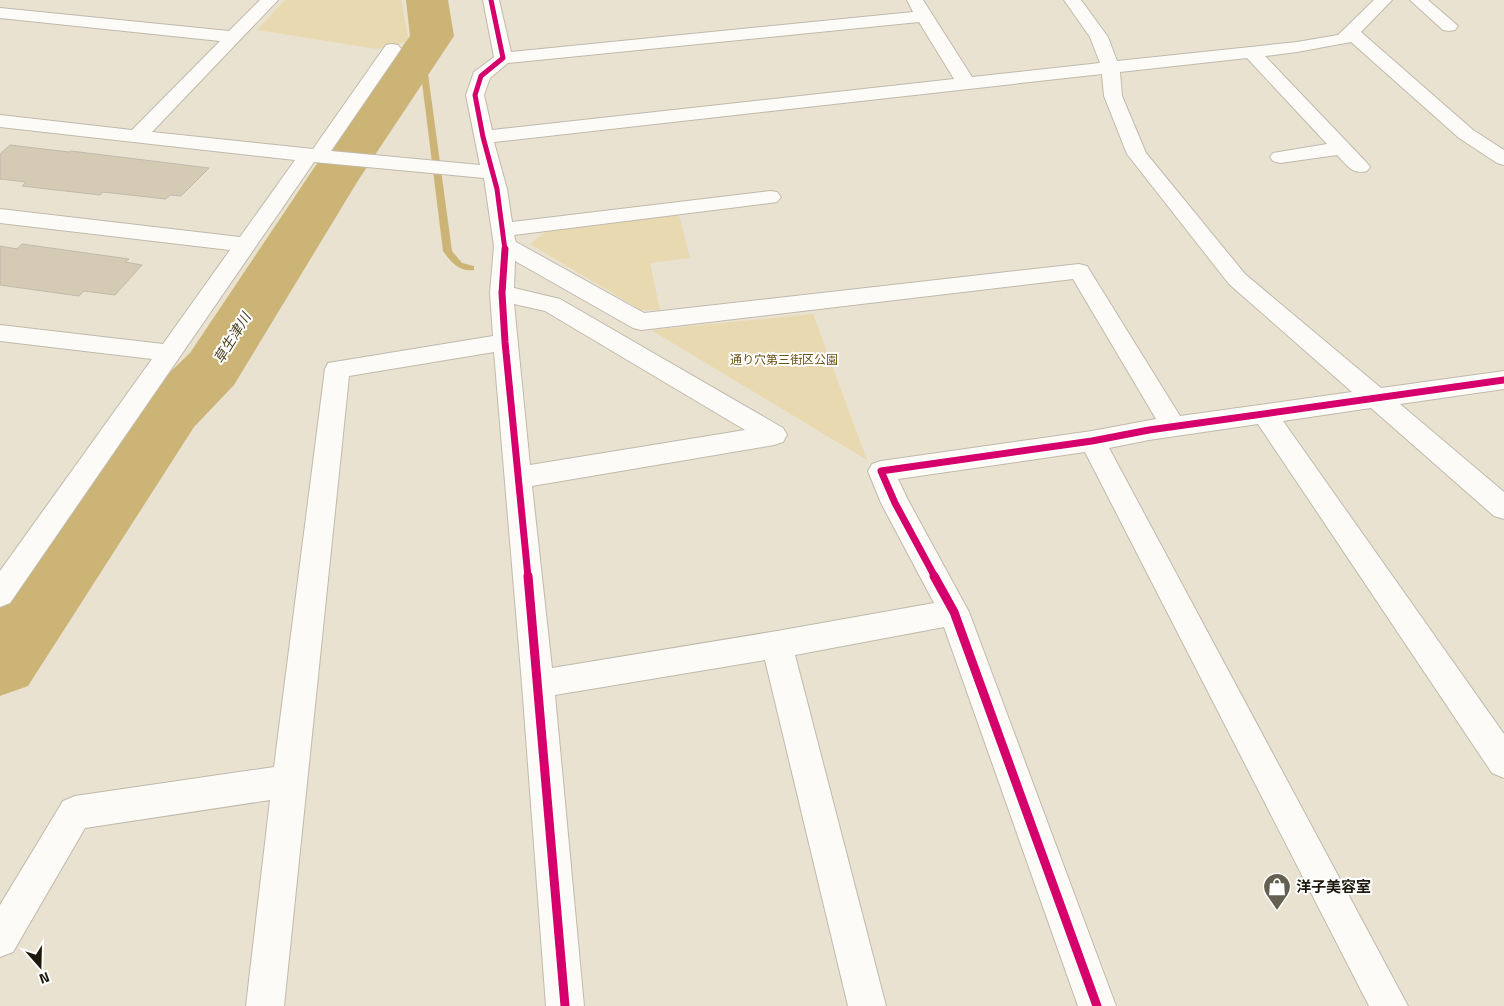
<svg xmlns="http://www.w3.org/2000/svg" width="1504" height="1006" viewBox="0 0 1504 1006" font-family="'Titillium Web','Noto Sans JP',sans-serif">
<rect width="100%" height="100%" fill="#eae2d0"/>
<path fill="#e9d9b1" d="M285 0H401L409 41 377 49 257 30Z
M679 215 690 258 650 263 660 310H641L530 244 546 232Z
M813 314 867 460 651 330Z"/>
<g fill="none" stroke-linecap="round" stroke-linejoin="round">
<path fill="#cbb475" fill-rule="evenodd" d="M418 50 425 52 452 251 462 263 474 266V270C459 272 451 262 443 251Z"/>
<path fill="#cbb475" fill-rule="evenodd" d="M406 0H448L454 36 359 179 234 385 194 427 28 686 0 696V598L148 393 190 353 314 168 410 36Z"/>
</g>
<path fill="#d5cbb5" stroke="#c0baac" d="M10 145 69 152 71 151 209 168 181 196 170 195 166 199 103 192 100 195 22 186 26 182 0 179V154Z
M22 244 129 259 125 262 142 265 115 295 84 291 79 296 0 285V246L17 249Z"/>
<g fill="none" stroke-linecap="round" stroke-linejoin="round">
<defs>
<path id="minor" d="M260 0H278L152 132 313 149 386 45 392 44 398 45 401 49 331 151 480 165 466 95 474 72 494 57 483 0H499L511 52 913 12 907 0H923L972 77 1100 63 1090 37 1064 0H1081L1108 37 1117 61 1297 42 1338 35 1374 0H1392L1361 32 1473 130 1504 150V165L1497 163 1459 138 1351 42 1297 52 1265 56 1367 163 1370 167 1367 171C1352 175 1347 165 1337 155L1280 163 1273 161 1270 157 1273 153 1327 144 1247 58 1120 72 1122 96 1146 153 1245 274 1381 388 1504 371V389L1400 404 1504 492V519L1494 516 1371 408 1283 421 1504 734V778L1492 773 1258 424 1149 440 1109 448 1408 1006H1369L1085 452 898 479 908 500 969 612 1116 1006H1078L944 627 795 655 886 1006H848L765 660 555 695 584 1006H546L522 684 494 352 349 376 284 1006H246L270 800 85 828 13 952 0 957V905L63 801 75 796 274 767 325 369 328 363 493 336 490 293 494 246 484 178 314 162 10 603 0 607V571L152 359 0 341V325L163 344 230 250 0 223V209L240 237 295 160 0 127V115L132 130 220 41 0 18V8L229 31ZM919 22 954 79 492 130 484 95 490 78 508 63ZM1102 74 1104 96 1127 154 1229 284 1352 392 1180 416 1087 266 1079 264 644 313 516 242 514 235 770 203 777 202 781 197 777 192 770 191 512 222 507 189 494 142ZM515 261 633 328 641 330 1073 279 1156 419 1092 431 881 461 872 464 868 471 881 503 934 603 777 631 552 668 532 486 774 445 783 442 787 435 783 428 560 299 514 288ZM514 304 545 311 745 430 530 465Z
M1410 0H1428L1458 26 1455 30 1449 31 1443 30Z"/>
</defs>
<use href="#minor" stroke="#c0baac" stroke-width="2"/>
<use href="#minor" fill="#fcfbf8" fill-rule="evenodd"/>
<defs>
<path id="cycleway-far2" d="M491 0 503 58 481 76 475 95 483 137 497 189 505 250"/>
<path id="cycleway-far1" d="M505 249 502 293 505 342 528 577
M935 577 895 503 881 471 1092 441 1149 430 1504 380"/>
<path id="cycleway" d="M528 576 565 1006
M934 576 954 612 1097 1006"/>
</defs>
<use href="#cycleway-far2" stroke="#fff" stroke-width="8"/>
<use href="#cycleway-far1" stroke="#fff" stroke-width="10"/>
<use href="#cycleway" stroke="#fff" stroke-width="12"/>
<use href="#cycleway-far2" stroke="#d6006c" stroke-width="5"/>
<use href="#cycleway-far1" stroke="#d6006c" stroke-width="7"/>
<use href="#cycleway" stroke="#d6006c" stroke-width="9"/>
</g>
<defs>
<symbol id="shop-pin" viewBox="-11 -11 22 30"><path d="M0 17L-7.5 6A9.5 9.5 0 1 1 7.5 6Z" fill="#655f51" stroke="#fff"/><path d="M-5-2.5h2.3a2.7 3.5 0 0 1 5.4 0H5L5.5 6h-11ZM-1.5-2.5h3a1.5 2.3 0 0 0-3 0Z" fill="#fff"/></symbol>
</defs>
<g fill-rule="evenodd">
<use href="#shop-pin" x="1261" y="871" width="32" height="43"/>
</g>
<g text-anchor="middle" stroke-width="4" stroke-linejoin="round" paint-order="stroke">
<g font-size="12" fill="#695315" stroke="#fff">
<text x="784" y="364">通り穴第三街区公園</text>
</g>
<g font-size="14" font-style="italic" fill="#4c3f1c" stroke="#fff">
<text transform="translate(232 338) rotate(-58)" y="5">草生津川</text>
</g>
<g font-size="15" font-weight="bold" fill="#1e190d" stroke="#fff" text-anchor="start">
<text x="1296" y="892">洋子美容室</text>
</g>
</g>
<g transform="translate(40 966) rotate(160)" stroke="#ffffff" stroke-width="4" paint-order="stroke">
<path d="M0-4L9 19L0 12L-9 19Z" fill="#1e190d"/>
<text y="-8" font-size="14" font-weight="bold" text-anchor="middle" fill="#1e190d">N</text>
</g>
</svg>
